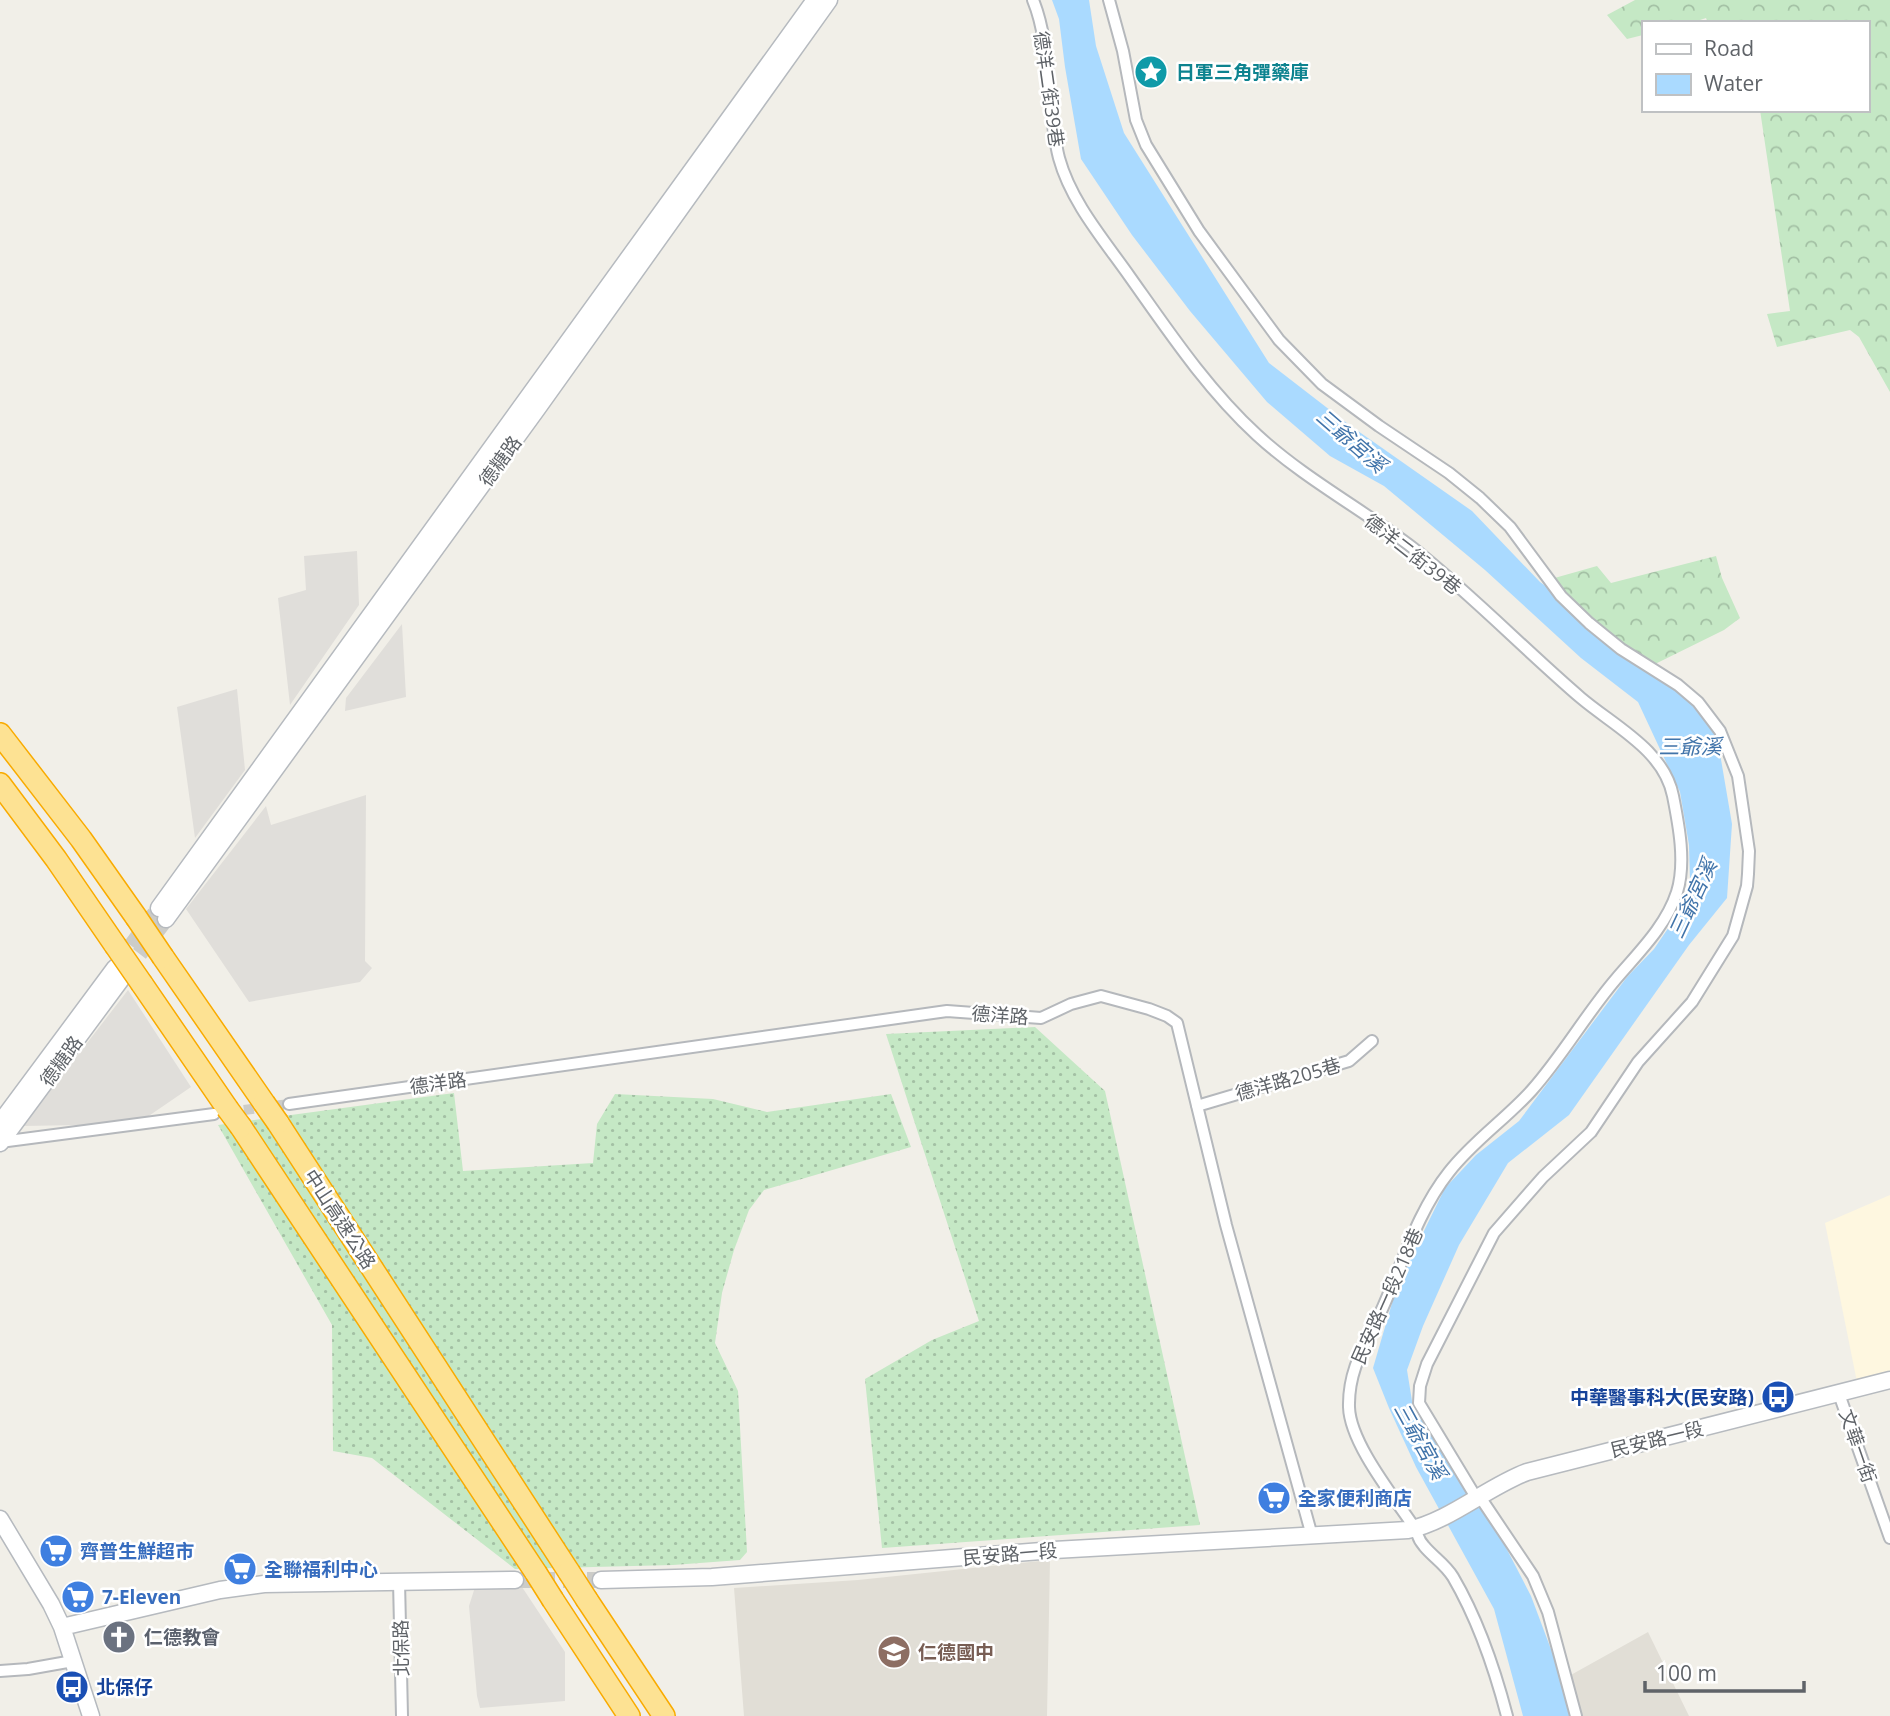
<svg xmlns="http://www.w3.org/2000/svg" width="1890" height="1716" viewBox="0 0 1890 1716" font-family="'Open Sans','Noto Sans TC',sans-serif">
<defs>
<pattern id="grass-dots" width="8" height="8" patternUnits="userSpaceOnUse" patternTransform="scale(1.75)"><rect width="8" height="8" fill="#c5e8c5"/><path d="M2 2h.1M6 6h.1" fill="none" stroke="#a3c0a4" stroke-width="1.8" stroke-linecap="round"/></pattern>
<pattern id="forest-crowns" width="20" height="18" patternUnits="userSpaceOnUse" patternTransform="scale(1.75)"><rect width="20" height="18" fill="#c5e8c5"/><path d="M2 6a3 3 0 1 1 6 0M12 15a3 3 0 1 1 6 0" fill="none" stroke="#a3c0a4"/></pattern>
</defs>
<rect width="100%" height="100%" fill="#f1efe8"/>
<path fill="#fef7e0" d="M1890 1195V1373L1857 1382 1825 1223Z"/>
<path fill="#e0deda" d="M357 551 359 605 290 705 278 598 306 590 304 556Z
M402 624 406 697 345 711 346 698Z
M237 689 245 770 195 838 177 707Z
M366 795 365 961 372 968 360 982 249 1002 186 909 266 806 271 825Z
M128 990 191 1087 137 1124 23 1126Z
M476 1584 522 1587 565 1652V1701L480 1708 477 1696 469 1606Z"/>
<path fill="#e1ded6" d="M1050 1560 1047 1716H744L734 1588 858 1580Z
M1648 1632 1689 1716H1580L1569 1676Z"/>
<path fill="url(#grass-dots)" d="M1035 1027 1105 1091 1200 1525 882 1548 865 1379 932 1340 979 1321 886 1034Z
M454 1093 463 1171 593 1163 597 1124 615 1094 713 1099 767 1112 891 1094 911 1147 764 1190 749 1210 734 1250 722 1293 715 1343 738 1391 747 1552 740 1560 673 1565 515 1569 372 1458 333 1451 332 1325 218 1125Z"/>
<path fill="url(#forest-crowns)" d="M1635 0H1890V392L1859 337 1850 330 1777 347 1767 314 1790 311 1760 110H1867V23H1708L1706 18 1691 23H1643V35L1627 39 1607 15Z
M1716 556 1722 578 1740 618 1724 630 1651 666C1615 642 1578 613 1551 579L1597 566 1611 583Z"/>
<path fill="#aadaff" d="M1052 0H1089L1096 46 1124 133 1269 363 1348 424 1472 511 1540 582 1558 595 1607 642 1686 698 1717 736 1732 824 1727 898 1689 945 1569 1115 1508 1163 1459 1245 1423 1326 1407 1370 1413 1407 1501 1538 1531 1596 1561 1676 1569 1716H1523L1494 1609 1416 1467 1389 1408 1373 1368 1397 1286 1445 1188 1476 1155 1519 1121 1627 977 1654 949 1671 924 1686 896 1690 880 1689 845 1680 792 1638 702 1581 658 1485 570 1384 486 1330 456 1267 402 1190 311 1132 235 1081 159 1065 67 1059 19Z"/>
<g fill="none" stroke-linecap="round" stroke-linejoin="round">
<path stroke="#ccccc8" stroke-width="10" stroke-dasharray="10 5" stroke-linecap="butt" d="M229 1112 289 1104"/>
<path stroke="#ccccc8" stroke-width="16" stroke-dasharray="16 8" stroke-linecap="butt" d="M117 965 159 908
M125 973 166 919
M515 1580H601"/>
<defs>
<path id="street" d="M1033 0C1052 46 1046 108 1059 158 1071 202 1104 240 1130 277 1169 332 1207 389 1257 435 1305 479 1362 509 1413 548 1471 594 1524 649 1581 698 1614 726 1664 750 1673 796 1679 826 1686 863 1677 892 1666 926 1639 952 1616 979 1586 1014 1563 1055 1532 1090 1506 1119 1473 1141 1449 1172 1418 1211 1403 1262 1383 1307 1368 1341 1348 1367 1349 1407 1350 1443 1394 1497 1414 1527 1420 1537 1416 1537 1424 1546 1433 1557 1445 1564 1453 1577 1477 1618 1495 1670 1507 1716
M1109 0 1123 51 1136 120 1146 145 1199 231 1279 340 1322 384 1379 426 1449 473 1480 498 1510 527 1561 596 1589 623 1621 649 1678 685 1698 702 1720 731 1738 776 1749 851 1748 874 1747 886 1733 936 1692 1002 1638 1062 1591 1132 1543 1177 1494 1233 1427 1364 1420 1386 1419 1403 1477 1499
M289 1104 947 1011 1041 1018 1071 1004 1101 996 1149 1009 1167 1016 1177 1023 1226 1225 1312 1536
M1197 1106 1349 1061 1372 1041
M0 1142 214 1114
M1839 1394 1890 1538
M1480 1497 1533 1576 1548 1612 1576 1716
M399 1581 402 1716
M0 1671 28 1669 73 1661"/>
<path id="secondary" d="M159 908 815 0
M166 919 537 409 829 0
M0 1123 115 968
M0 1143 122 978
M0 1519 51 1604 62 1627 91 1716
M601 1580 712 1577 1054 1550 1408 1530C1450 1521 1487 1487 1527 1472L1890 1380
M62 1627 220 1590 264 1584 515 1580"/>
<path id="highway" d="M0 734 81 839 136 917
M0 784 56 859 115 945
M163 957 264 1103
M142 984 227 1108
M278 1123 569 1572
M241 1127 536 1573
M553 1600 629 1716
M587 1600 664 1716"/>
</defs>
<use href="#street" stroke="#b5b8bc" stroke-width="14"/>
<use href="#secondary" stroke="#b6babf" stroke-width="19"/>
<use href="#highway" stroke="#f9ab00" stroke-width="24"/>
<use href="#street" stroke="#fff" stroke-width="10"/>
<use href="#secondary" stroke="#fff" stroke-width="16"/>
<use href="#highway" stroke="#fde293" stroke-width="21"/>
<defs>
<path id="highway-bridge" d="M136 917 163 957
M115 945 142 984
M264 1103 278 1123
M227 1108 241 1127
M569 1572 587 1600
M536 1573 553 1600"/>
</defs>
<use href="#highway-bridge" stroke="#f9ab00" stroke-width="24" stroke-linecap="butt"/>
<use href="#highway-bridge" stroke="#fde293" stroke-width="21"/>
</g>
<defs>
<symbol id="sight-disc" viewBox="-11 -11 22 22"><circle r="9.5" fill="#0f9aa8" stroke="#fff"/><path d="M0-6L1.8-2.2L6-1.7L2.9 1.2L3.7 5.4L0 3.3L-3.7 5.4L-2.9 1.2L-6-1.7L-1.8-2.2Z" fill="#fff"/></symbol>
<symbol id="bus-disc" viewBox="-11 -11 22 22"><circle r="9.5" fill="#1a4fb4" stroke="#fff"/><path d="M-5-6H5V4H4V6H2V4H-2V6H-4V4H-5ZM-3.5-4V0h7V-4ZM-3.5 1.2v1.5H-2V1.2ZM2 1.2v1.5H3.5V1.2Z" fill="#fff"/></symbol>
<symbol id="supermarket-disc" viewBox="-11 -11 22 22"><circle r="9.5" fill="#3f7fe0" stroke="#fff"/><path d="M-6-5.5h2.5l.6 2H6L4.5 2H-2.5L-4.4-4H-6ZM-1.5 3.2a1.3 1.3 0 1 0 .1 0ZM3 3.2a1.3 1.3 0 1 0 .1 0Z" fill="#fff"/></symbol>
<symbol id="church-disc" viewBox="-11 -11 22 22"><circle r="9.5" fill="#6b7280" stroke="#fff"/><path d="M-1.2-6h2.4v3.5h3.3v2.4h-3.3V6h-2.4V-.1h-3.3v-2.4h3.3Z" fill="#fff"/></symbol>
<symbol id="school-disc" viewBox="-11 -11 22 22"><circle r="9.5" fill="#8d6e63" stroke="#fff"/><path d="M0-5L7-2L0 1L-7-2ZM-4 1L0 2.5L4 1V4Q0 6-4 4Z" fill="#fff"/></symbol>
</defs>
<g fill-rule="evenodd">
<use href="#sight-disc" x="1132" y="53" width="38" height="38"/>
<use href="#bus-disc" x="1759" y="1378" width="38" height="38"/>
<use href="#supermarket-disc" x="1255" y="1479" width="38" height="38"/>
<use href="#supermarket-disc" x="37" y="1532" width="38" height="38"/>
<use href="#supermarket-disc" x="221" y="1550" width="38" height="38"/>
<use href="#supermarket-disc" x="59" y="1578" width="38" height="38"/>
<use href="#church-disc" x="100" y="1618" width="38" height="38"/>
<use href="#school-disc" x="875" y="1633" width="38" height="38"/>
<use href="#bus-disc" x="53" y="1668" width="38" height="38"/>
</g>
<g text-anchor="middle" stroke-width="5" stroke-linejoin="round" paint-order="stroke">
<g font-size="19" font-weight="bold" fill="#0d838f" stroke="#fff" text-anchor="start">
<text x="1176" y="79">日軍三角彈藥庫</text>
</g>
<g font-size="19" fill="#5f6368" stroke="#fff">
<text transform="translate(1049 89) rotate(82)" y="7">德洋二街39巷</text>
<text transform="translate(500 461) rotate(-54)" y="7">德糖路</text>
<text transform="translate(1413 554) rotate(38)" y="7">德洋二街39巷</text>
<text transform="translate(1000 1015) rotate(4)" y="7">德洋路</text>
<text transform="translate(61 1061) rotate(-54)" y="7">德糖路</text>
<text transform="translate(1288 1079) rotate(-16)" y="7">德洋路205巷</text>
<text transform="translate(438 1083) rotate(-8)" y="7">德洋路</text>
<text transform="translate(340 1219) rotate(57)" y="7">中山高速公路</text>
<text transform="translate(1387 1296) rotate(-66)" y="7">民安路一段218巷</text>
<text transform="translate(1657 1439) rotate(-14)" y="7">民安路一段</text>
<text transform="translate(1858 1446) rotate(71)" y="7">文華一街</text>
<text transform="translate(1010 1554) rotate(-5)" y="7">民安路一段</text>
<text transform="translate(401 1648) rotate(-91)" y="7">北保路</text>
</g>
<g font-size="19" font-weight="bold" fill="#164399" stroke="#fff" text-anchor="end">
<text x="1754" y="1404">中華醫事科大(民安路)</text>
<text x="96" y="1694" text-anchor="start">北保仔</text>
</g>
<g font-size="19" font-weight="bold" fill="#366cbe" stroke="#fff" text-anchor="start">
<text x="1298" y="1505">全家便利商店</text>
<text x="80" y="1558">齊普生鮮超市</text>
<text x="264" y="1576">全聯福利中心</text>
<text x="102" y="1604">7-Eleven</text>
</g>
<g font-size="19" font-weight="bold" fill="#5b616d" stroke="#fff" text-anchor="start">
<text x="144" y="1644">仁德教會</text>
</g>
<g font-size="19" font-weight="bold" fill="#785e54" stroke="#fff" text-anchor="start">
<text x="918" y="1659">仁德國中</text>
</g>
<g font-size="21" font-style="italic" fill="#4174aa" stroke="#fff">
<text transform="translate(1351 441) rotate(41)" y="7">三爺宮溪</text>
<text x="1690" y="754">三爺溪</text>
<text transform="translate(1693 899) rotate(-65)" y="7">三爺宮溪</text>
<text transform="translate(1420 1441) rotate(61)" y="7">三爺宮溪</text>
</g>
</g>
<rect x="1642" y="21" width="228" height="91" fill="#ffffff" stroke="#bfc1c3" stroke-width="2"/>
<rect x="1656" y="44" width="35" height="10" fill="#ffffff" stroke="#bfc1c3" stroke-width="2"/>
<text x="1704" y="56" font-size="21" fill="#5f6368">Road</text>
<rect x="1656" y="74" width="35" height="21" fill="#aadaff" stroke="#bfc1c3" stroke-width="2"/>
<text x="1704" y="91" font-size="21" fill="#5f6368">Water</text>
<path d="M1645 1681v10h159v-10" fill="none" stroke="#5f6368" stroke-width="3.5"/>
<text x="1656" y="1681" font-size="21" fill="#5f6368" stroke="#ffffff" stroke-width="5" paint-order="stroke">100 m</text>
</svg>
